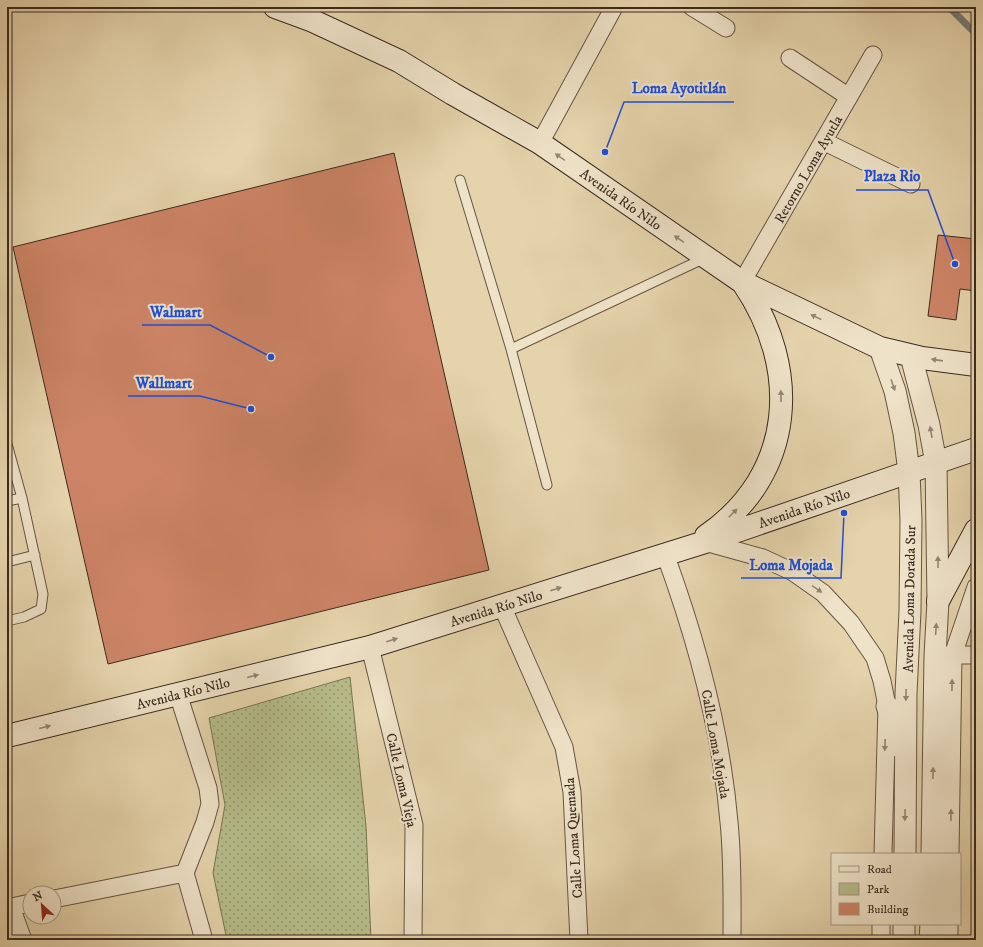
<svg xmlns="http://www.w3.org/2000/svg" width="983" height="947" viewBox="0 0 983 947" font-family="'IM FELL DW Pica',serif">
<defs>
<pattern id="green-dots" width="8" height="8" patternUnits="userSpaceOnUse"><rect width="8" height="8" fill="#b5bc89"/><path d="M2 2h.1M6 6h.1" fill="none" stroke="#949970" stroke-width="1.8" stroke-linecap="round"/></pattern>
</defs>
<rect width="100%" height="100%" fill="#e5d3ab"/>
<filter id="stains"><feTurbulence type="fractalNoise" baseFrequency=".005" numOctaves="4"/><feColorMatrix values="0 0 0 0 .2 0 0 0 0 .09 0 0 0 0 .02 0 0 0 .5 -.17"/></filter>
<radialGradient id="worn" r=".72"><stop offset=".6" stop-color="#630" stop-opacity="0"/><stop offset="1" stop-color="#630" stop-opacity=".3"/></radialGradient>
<path fill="url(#green-dots)" stroke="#787455" d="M350 677 366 826 371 940H227L213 873 225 805 209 718Z"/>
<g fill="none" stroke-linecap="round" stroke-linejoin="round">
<path stroke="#757d7a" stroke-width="7" d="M949 7 976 34"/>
</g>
<path fill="#cd8466" stroke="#3b2b21" d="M394 153 489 570 108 664 13 247Z
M938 235 976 239V291L960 289 956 320 928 316Z"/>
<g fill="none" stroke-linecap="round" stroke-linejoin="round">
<defs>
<path id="service" d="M460 180 511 349 547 485
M511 349 705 258
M7 444 22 498 43 594 41 609 24 617 7 621
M7 501 22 498
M7 562 35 555"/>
<path id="minor" d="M692 7 726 28
M790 58 849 97
M825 142 911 184
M540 143 614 7
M742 282 873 55
M705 542 763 558 793 572 823 593 851 623 875 658 882 681 887 706 883 854
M665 554C697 641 721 729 729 822 733 861 732 901 732 940
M502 606 564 747 572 792 579 940
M370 647 414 825 413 940
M943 655H976
M178 694 208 788 210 804 205 822 185 873
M950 854 953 655 976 587
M185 873 204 940
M54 899 185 873
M11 907 23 940
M7 908 30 903
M881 940V924
M949 940V924"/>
<path id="tertiary" d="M880 348 895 391 904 433 909 472 911 520 910 611 906 693 905 854
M911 356 929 425 936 463 938 601 935 656 932 854
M887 706 901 748
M904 940V924
M930 940 931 924"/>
<path id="secondary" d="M275 7 313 21 399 61 453 94 540 143 742 282 880 348 922 358 976 365
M706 536C796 474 801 368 743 283
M938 601 976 530
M7 736 370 647 705 542 976 449"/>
</defs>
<use href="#service" stroke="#654" stroke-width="11"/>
<use href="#minor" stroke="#654" stroke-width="19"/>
<use href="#tertiary" stroke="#654" stroke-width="23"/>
<use href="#secondary" stroke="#3b2b21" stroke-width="24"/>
<use href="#service" stroke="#eee2c8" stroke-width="9"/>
<use href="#minor" stroke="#eee2c8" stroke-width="17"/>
<use href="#tertiary" stroke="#eee2c8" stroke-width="21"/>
<use href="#secondary" stroke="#eee2c8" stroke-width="22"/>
</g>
<defs><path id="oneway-solid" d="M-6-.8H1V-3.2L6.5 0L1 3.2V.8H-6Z"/></defs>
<g fill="#948674">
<use href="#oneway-solid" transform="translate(560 157) rotate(-145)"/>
<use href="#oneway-solid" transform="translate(679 239) rotate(-145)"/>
<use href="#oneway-solid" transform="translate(816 317) rotate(-154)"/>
<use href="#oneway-solid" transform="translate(937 360) rotate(-172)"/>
<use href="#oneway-solid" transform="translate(893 385) rotate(71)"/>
<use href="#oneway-solid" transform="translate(781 396) rotate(-91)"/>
<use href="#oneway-solid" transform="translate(931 432) rotate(-100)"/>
<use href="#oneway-solid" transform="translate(733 513) rotate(-45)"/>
<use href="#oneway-solid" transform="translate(938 562) rotate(-90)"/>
<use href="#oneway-solid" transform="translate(556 589) rotate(-18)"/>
<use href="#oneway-solid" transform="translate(817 589) rotate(34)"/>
<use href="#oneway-solid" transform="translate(936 629) rotate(-86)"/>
<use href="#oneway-solid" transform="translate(392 640) rotate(-17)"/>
<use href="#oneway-solid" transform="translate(253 676) rotate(-14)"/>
<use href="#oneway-solid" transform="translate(952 685) rotate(-89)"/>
<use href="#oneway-solid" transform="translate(906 695) rotate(91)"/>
<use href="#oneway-solid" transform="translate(45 727) rotate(-14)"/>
<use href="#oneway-solid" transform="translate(885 745) rotate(92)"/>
<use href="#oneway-solid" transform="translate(933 773) rotate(-89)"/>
<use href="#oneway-solid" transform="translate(905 815) rotate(91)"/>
<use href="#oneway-solid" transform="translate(951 815) rotate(-89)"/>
</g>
<g text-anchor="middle" stroke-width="4" stroke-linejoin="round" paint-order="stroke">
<g font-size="14" fill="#3b2b21" stroke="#eee2c8">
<text transform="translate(808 169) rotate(-60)" y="5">Retorno Loma Ayutla</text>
<text transform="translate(621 199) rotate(35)" y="5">Avenida Río Nilo</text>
<text transform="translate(804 508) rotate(-19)" y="5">Avenida Río Nilo</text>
<text transform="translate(909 599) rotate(-89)" y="5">Avenida Loma Dorada Sur</text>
<text transform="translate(496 608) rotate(-17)" y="5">Avenida Río Nilo</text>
<text transform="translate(183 693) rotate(-14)" y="5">Avenida Río Nilo</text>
<text transform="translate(716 744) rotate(80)" y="5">Calle Loma Mojada</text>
<text transform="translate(402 780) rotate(77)" y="5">Calle Loma Vieja</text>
<text transform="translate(573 838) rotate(-94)" y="5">Calle Loma Quemada</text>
</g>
</g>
<path fill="none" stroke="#1d4ed8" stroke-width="1.5" d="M605 152L624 102H734M955 264L928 190H856M271 357L210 325H142M251 409L200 396H128M844 513L841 578H741"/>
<g fill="#1d4ed8" stroke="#eee2c8" stroke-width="1.5">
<circle cx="605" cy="152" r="4"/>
<circle cx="955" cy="264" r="4"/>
<circle cx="271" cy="357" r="4"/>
<circle cx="251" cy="409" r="4"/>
<circle cx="844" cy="513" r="4"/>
</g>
<g font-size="15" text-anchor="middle" font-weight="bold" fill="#1d4ed8" stroke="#eee2c8" stroke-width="4" stroke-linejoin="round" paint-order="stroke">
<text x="679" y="93">Loma Ayotitlán</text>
<text x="892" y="181">Plaza Rio</text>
<text x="176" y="317">Walmart</text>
<text x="164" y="388">Wallmart</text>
<text x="791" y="570">Loma Mojada</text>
</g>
<rect width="983" height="947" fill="none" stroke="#e5d3ab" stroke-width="24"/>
<rect x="8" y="8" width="967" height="931" fill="none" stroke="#3b2b21" stroke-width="2"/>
<rect x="12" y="12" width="959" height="923" fill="none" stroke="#3b2b21"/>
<rect x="831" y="853" width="130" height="72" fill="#eee2c8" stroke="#a69985"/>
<rect x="839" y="866" width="20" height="6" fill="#eee2c8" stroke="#a69985"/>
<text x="867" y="873" font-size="12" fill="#3b2b21">Road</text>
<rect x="839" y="883" width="20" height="12" fill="#b5bc89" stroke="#a69985"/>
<text x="867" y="893" font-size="12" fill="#3b2b21">Park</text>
<rect x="839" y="903" width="20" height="12" fill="#cd8466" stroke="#a69985"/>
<text x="867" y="913" font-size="12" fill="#3b2b21">Building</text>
<g transform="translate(42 905) rotate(334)"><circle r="19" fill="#eee2c8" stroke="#a69985"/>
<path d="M0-3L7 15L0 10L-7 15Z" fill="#8f2418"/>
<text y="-6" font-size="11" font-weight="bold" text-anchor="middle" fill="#3b2b21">N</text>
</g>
<rect width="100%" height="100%" filter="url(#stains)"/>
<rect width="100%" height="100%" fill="url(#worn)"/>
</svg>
